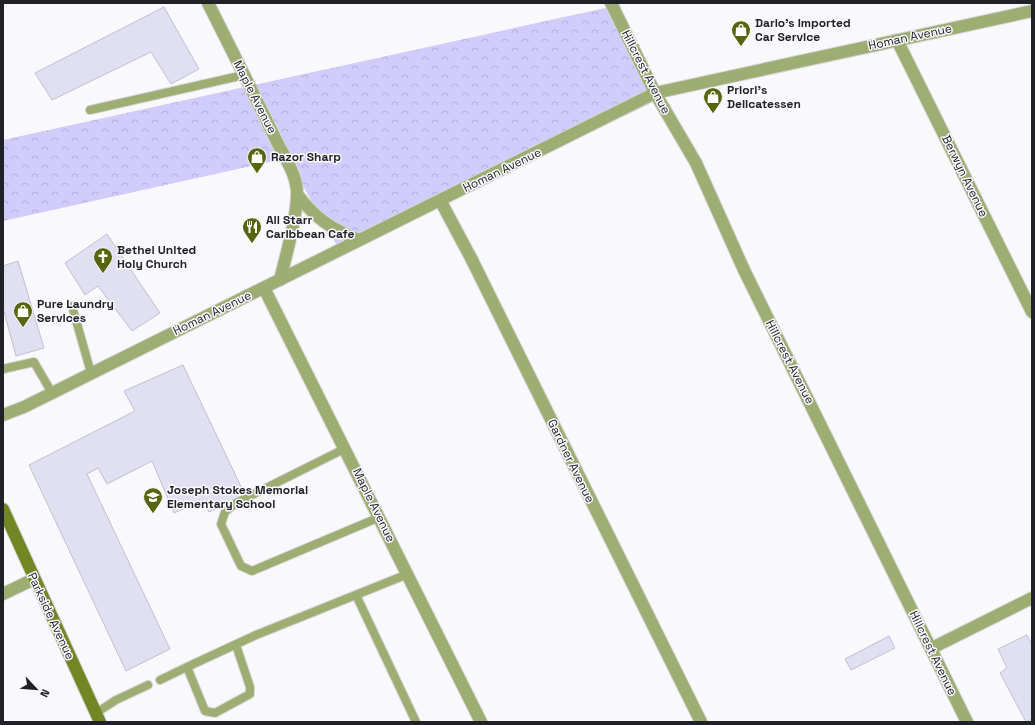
<svg xmlns="http://www.w3.org/2000/svg" width="1035" height="725" viewBox="0 0 1035 725" font-family="'Space Grotesk',sans-serif">
<defs>
<pattern id="forest-crowns" width="20" height="18" patternUnits="userSpaceOnUse"><rect width="20" height="18" fill="#d1ccfb"/><path d="M2 6a3 3 0 1 1 6 0M12 15a3 3 0 1 1 6 0" fill="none" stroke="#b3afd7"/></pattern>
</defs>
<rect width="100%" height="100%" fill="#f9f9fd"/>
<path fill="url(#forest-crowns)" d="M619 5 662 98 340 251 287 158 3 221V140Z"/>
<path fill="#e1dff2" stroke="#c0bfd1" d="M164 7 199 69 171 84 151 52 52 100 35 73Z
M107 234 160 313 132 331 98 286 85 295 65 263Z
M18 261 44 348 16 356 3 308V266Z
M183 365 245 495 209 512 202 501 174 513 152 461 107 484 98 468 87 474 170 649 126 671 29 465 135 411 124 391Z
M1027 635 1032 645V719L1026 722 1000 673 1007 668 998 649Z
M889 636 895 648 851 670 845 659Z"/>
<g fill="none" stroke-linecap="round" stroke-linejoin="round">
<defs>
<path id="lane" d="M90 110 244 75
M72 306 91 373
M3 369 34 362 52 393
M346 448 236 503 225 512 221 524 241 566 252 571 380 517
M356 595 416 722
M236 645 250 687V694L215 713 205 711 187 667 256 635 408 574
M160 680 187 667
M96 713 116 700 148 685"/>
<path id="street" d="M208 3C231 49 254 94 276 140 284 156 297 175 297 193 297 218 286 255 280 280
M611 3 655 93 696 163 744 270 967 722
M897 40 1032 312
M297 194C315 218 331 229 359 240
M440 200 471 258 701 722
M264 288 481 722
M3 415 24 407 655 93 1032 11
M3 594 34 579
M932 648 1032 598"/>
<path id="secondary" d="M3 509 100 722"/>
</defs>
<use href="#lane" stroke="#d6d6db" stroke-width="10"/>
<use href="#street" stroke="#d6d6db" stroke-width="14"/>
<use href="#secondary" stroke="#d6d6db" stroke-width="14"/>
<use href="#lane" stroke="#9ead72" stroke-width="8"/>
<use href="#street" stroke="#9ead72" stroke-width="12"/>
<use href="#secondary" stroke="#738624" stroke-width="12"/>
</g>
<defs>
<symbol id="shop-pin" viewBox="-11 -11 22 30"><path d="M0 17L-7.5 6A9.5 9.5 0 1 1 7.5 6Z" fill="#56660e" stroke="#f9f9fd"/><path d="M-5-2.5h2.3a2.7 3.5 0 0 1 5.4 0H5L5.5 6h-11ZM-1.5-2.5h3a1.5 2.3 0 0 0-3 0Z" fill="#fff"/></symbol>
<symbol id="restaurant-pin" viewBox="-11 -11 22 30"><path d="M0 17L-7.5 6A9.5 9.5 0 1 1 7.5 6Z" fill="#56660e" stroke="#f9f9fd"/><path d="M-5-6h1v4h1v-4h1v4h1v-4h1v5L-1.5 .5V6h-2V.5L-5-1ZM5-6V6H3V1.5H1.5Q1.5-4 5-6Z" fill="#fff"/></symbol>
<symbol id="church-pin" viewBox="-11 -11 22 30"><path d="M0 17L-7.5 6A9.5 9.5 0 1 1 7.5 6Z" fill="#56660e" stroke="#f9f9fd"/><path d="M-1.2-6h2.4v3.5h3.3v2.4h-3.3V6h-2.4V-.1h-3.3v-2.4h3.3Z" fill="#fff"/></symbol>
<symbol id="school-pin" viewBox="-11 -11 22 30"><path d="M0 17L-7.5 6A9.5 9.5 0 1 1 7.5 6Z" fill="#56660e" stroke="#f9f9fd"/><path d="M0-5L7-2L0 1L-7-2ZM-4 1L0 2.5L4 1V4Q0 6-4 4Z" fill="#fff"/></symbol>
</defs>
<g fill-rule="evenodd">
<use href="#shop-pin" x="730" y="19" width="22" height="30"/>
<use href="#shop-pin" x="702" y="86" width="22" height="30"/>
<use href="#shop-pin" x="246" y="146" width="22" height="30"/>
<use href="#restaurant-pin" x="241" y="216" width="22" height="30"/>
<use href="#church-pin" x="92" y="246" width="22" height="30"/>
<use href="#shop-pin" x="12" y="300" width="22" height="30"/>
<use href="#school-pin" x="142" y="486" width="22" height="30"/>
</g>
<g text-anchor="middle" stroke-width="3" stroke-linejoin="round" paint-order="stroke">
<g font-size="12" font-weight="bold" fill="#212128" stroke="#f9f9fd" text-anchor="start">
<text x="755" y="27">Dario's Imported<tspan x="755" dy="14">Car Service</tspan></text>
<text x="727" y="94">Priori's<tspan x="727" dy="14">Delicatessen</tspan></text>
<text x="271" y="161">Razor Sharp</text>
<text x="266" y="224">All Starr<tspan x="266" dy="14">Caribbean Cafe</tspan></text>
<text x="117" y="254">Bethel United<tspan x="117" dy="14">Holy Church</tspan></text>
<text x="37" y="308">Pure Laundry<tspan x="37" dy="14">Services</tspan></text>
<text x="167" y="494">Joseph Stokes Memorial<tspan x="167" dy="14">Elementary School</tspan></text>
</g>
<g font-size="12" fill="#212128" stroke="#f9f9fd">
<text transform="translate(910 37) rotate(-12)" y="4">Homan Avenue</text>
<text transform="translate(646 72) rotate(63)" y="4">Hillcrest Avenue</text>
<text transform="translate(255 97) rotate(63)" y="4">Maple Avenue</text>
<text transform="translate(502 170) rotate(-26)" y="4">Homan Avenue</text>
<text transform="translate(965 176) rotate(64)" y="4">Berwyn Avenue</text>
<text transform="translate(212 313) rotate(-26)" y="4">Homan Avenue</text>
<text transform="translate(790 362) rotate(63)" y="4">Hillcrest Avenue</text>
<text transform="translate(571 461) rotate(64)" y="4">Gardner Avenue</text>
<text transform="translate(374 505) rotate(64)" y="4">Maple Avenue</text>
<text transform="translate(51 616) rotate(65)" y="4">Parkside Avenue</text>
<text transform="translate(933 653) rotate(64)" y="4">Hillcrest Avenue</text>
</g>
</g>
<rect width="1035" height="725" fill="none" stroke="#212128" stroke-width="8"/>
<g transform="translate(36 689) rotate(116)" stroke="#f9f9fd" stroke-width="3" paint-order="stroke">
<path d="M0-3L7 15L0 10L-7 15Z" fill="#212128"/>
<text y="-6" font-size="11" font-weight="bold" text-anchor="middle" fill="#212128">N</text>
</g>
</svg>
